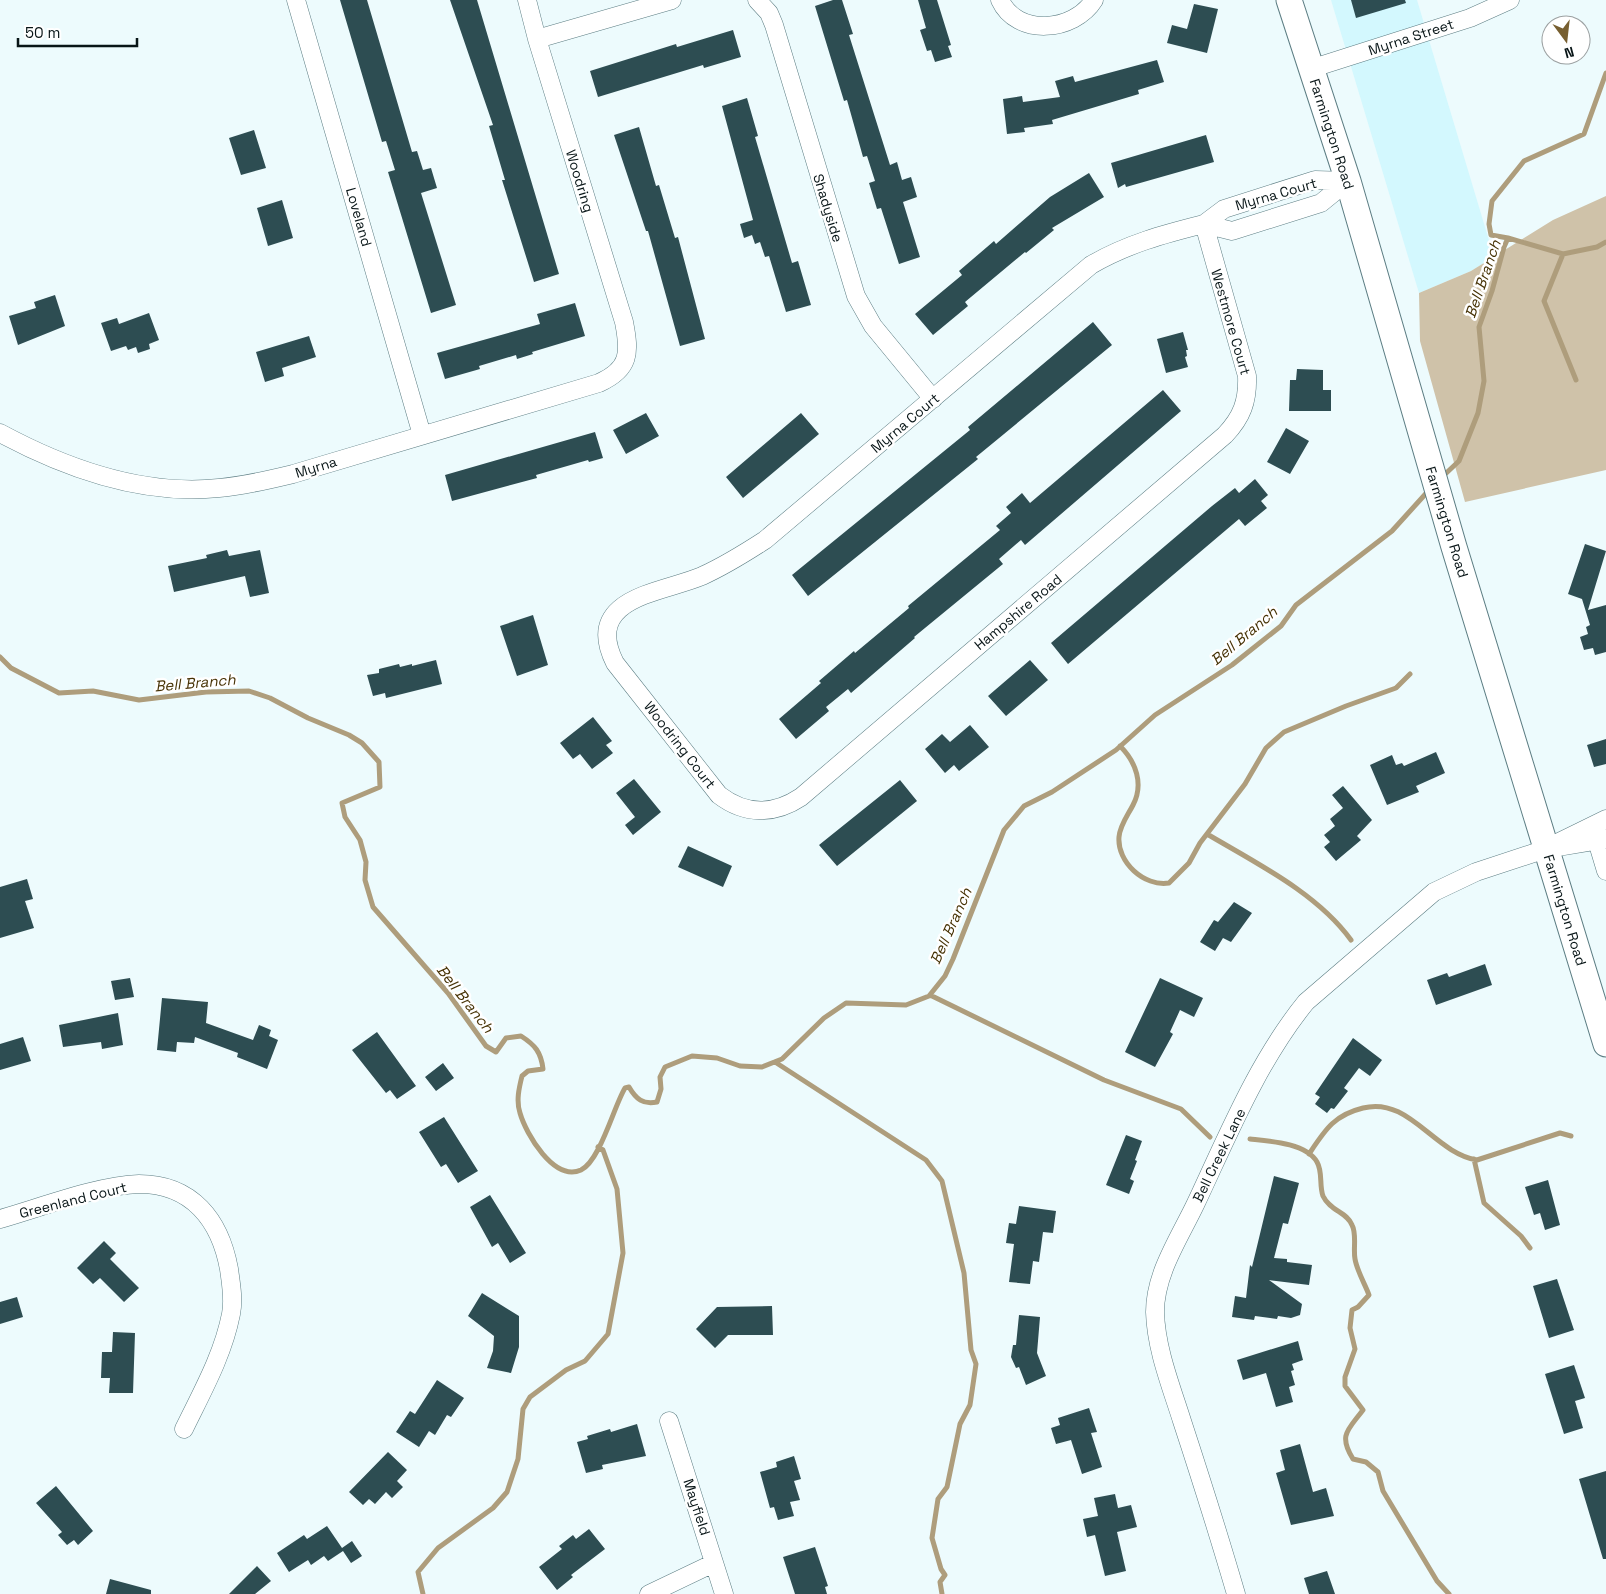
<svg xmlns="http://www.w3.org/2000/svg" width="1606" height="1594" viewBox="0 0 1606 1594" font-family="'Space Grotesk',sans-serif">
<rect width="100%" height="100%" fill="#edfbfd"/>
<path fill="#d3f8fe" d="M1331 0H1417L1494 257 1471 271 1419 293Z"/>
<path fill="#cfc2a9" d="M1606 196V470L1465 502 1420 341 1419 293 1471 271 1553 220Z"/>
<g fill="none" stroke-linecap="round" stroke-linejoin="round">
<path stroke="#ae9d7c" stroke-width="5" d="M1606 73 1584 134 1524 161 1492 201 1489 224 1491 235 1508 238 1563 254 1597 247 1606 242
M1563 254 1544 301 1576 380
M1441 478 1459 461 1478 413 1484 381 1479 327 1492 291 1504 247 1508 238
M0 657 11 668 59 693 93 691 139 700 206 692 249 691 270 698 308 718 349 735 362 743 379 762 380 787 342 803 345 817 360 840 366 862 365 880 373 907 448 993 486 1046 496 1052 506 1038 521 1036C535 1045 541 1052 543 1069L528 1071 522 1076C519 1088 516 1101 520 1113 526 1134 554 1182 581 1170 600 1161 614 1106 625 1088L629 1087C636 1099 643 1105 657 1102L661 1089 660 1077 665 1067 692 1056 717 1058 740 1066 762 1067 782 1059 824 1018 846 1003 906 1005 929 996 945 976 953 959 1004 830 1024 806 1052 792 1116 750 1155 715 1232 665 1281 626 1296 605 1392 531 1430 489
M1120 746C1136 762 1144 784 1133 805 1128 815 1120 825 1119 837 1117 862 1144 887 1169 883L1189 863 1200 843 1245 784 1266 748 1284 732 1346 706 1396 688 1410 674
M1207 834C1256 863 1317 893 1351 940
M930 995 1104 1080 1181 1109 1210 1137
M775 1062 926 1160 942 1181 964 1273 971 1350 976 1364 970 1405 960 1424 947 1487 938 1499 932 1538 941 1569 945 1575 940 1582 942 1594
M1250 1139C1269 1141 1306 1143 1317 1162 1323 1172 1319 1186 1323 1196 1330 1211 1347 1212 1352 1225 1357 1234 1353 1249 1355 1259 1357 1271 1365 1284 1369 1295L1358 1307 1352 1310 1350 1328 1355 1349 1345 1377V1386L1363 1410C1348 1430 1338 1435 1353 1459L1366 1462 1378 1472 1383 1491 1437 1581 1449 1594
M1309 1154C1325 1130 1334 1115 1363 1108 1409 1096 1434 1153 1477 1160L1560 1133 1571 1136
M1474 1159 1484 1203 1521 1236 1530 1248
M423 1594 418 1572 438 1548 493 1508 507 1492 518 1459 523 1409 530 1397 566 1370 585 1361 608 1334 623 1253 617 1189 603 1150 598 1147"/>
</g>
<path fill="#2d4d52" d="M340 0H367L412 152 417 151 423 170 431 168 437 188 421 193 456 305 431 313 388 172 395 170 386 141 382 142Z
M450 0H477L559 274 534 282 502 180H505L489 126 493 125Z
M833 0H842L853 34 849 35 890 165 897 162 902 180 911 177 917 197 903 202 920 257 899 264 881 208 877 209 869 183 875 181 867 156 863 157 847 100 844 101 815 6Z
M918 0H937L951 45 948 46 952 57 935 62 931 50 927 51 920 30 926 28Z
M1351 0H1405L1406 3 1356 18Z
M1194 4 1218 9 1207 53 1167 43 1172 25 1187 29Z
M733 30 741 57 704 68 703 65 598 97 590 71 676 44 677 47Z
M1157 60 1164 82 1138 90 1139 94 1052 120 1053 124 1024 128 1025 132 1007 134 1003 99 1022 96 1023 102 1060 97 1055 81 1073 76 1075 82Z
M747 98 758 136 755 137 792 263 798 261 811 305 786 312 769 256 765 257 760 242 755 244 752 235 744 238 740 224 753 220 722 106Z
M639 127 656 186 659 185 675 238 678 237 705 339 680 346 648 231H646L614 135Z
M254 130 266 168 241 175 229 138Z
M1206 135 1214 162 1126 187 1125 184 1118 188 1111 163Z
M1089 173 1104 197 1052 228 1054 230 1026 253 1025 252 965 302 968 306 933 335 915 314 962 275 959 271 994 241 996 244 1050 197Z
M282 200 293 238 268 246 257 208Z
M55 295 65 326 18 345 9 316 36 308 34 302Z
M575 303 585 336 532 352 533 354 517 359 516 355 479 366 480 369 445 379 437 353 540 324 537 314Z
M149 313 159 340 149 344 150 349 138 353 136 347 128 350 126 346 111 351 101 323 117 318 119 324Z
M1093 322 1112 345 976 457 978 459 808 596 792 575 970 430 968 427Z
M1183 332 1188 350H1186L1187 356 1185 357 1188 367 1166 373 1157 339Z
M309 336 316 357 282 368 284 376 265 382 256 352Z
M1297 369 1323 370V390H1331V411H1289L1290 380H1296Z
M1163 390 1181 411 1025 545 1021 540 999 559 1003 564 914 637 915 638 851 693 848 689 826 707 829 711 796 739 779 719 821 683 819 681 854 651 855 653 909 608 908 606 1000 530 996 526 1011 513 1006 507 1022 493 1030 503Z
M646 413 659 436 626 454 613 430Z
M801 413 819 434 743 498 726 477Z
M1286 428 1309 441 1290 474 1267 462Z
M595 432 603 458 589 462 588 460 536 475 537 478 452 501 445 475Z
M1255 479 1268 495 1261 501 1267 508 1245 526 1239 519 1068 664 1051 643 1212 506 1235 488 1239 493Z
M1585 544 1606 551 1588 610 1606 605V652L1595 655 1593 648 1584 650 1580 637 1588 634 1586 627 1590 625 1582 599 1568 594Z
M227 550 229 556 260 550 269 593 250 597 245 576 174 592 168 566 207 558 206 555Z
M533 615 548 665 517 676 500 626Z
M436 660 442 684 386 698 385 693 373 696 367 675 379 673V669L399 664 400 667 412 664V666Z
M1030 660 1048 680 1006 716 988 696Z
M593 717 612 741 606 745 613 753 592 769 580 754 573 759 560 743Z
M970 725 989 747 959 771 954 765 945 773 925 749 942 734 950 742Z
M1606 739V764L1594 767 1587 745Z
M1436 752 1445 773 1416 786 1419 792 1387 805 1370 765 1392 755 1396 765 1402 763 1404 766Z
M634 779 661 812 633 835 625 825 635 817 616 793Z
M900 780 917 801 837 866 819 845Z
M1343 786 1372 820 1357 836 1361 840 1336 861 1324 847 1330 842 1324 835 1335 826 1330 819 1343 808 1332 795Z
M688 846 732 866 723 887 678 867Z
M27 879 33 899 25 901 34 928 0 938V887Z
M1234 902 1252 913 1231 942 1223 938 1215 951 1200 942 1214 920 1218 922Z
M1485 964 1492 985 1436 1005 1427 980 1447 973 1449 977Z
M130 978 134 997 115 1000 111 981Z
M1160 978 1203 998 1194 1017 1180 1010 1170 1032 1173 1034 1155 1067 1125 1052Z
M162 998 208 1002 206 1023 253 1040 259 1025 271 1030 269 1036 278 1040 267 1069 237 1057 238 1053 195 1037 194 1043 177 1042 176 1052 157 1050Z
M118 1013 123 1045 102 1049 101 1042 63 1047 59 1025Z
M377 1032 416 1086 397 1099 390 1090 386 1093 352 1050Z
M23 1037 31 1061 0 1070V1044Z
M1353 1038 1382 1060 1370 1076 1359 1068 1344 1088 1348 1091 1334 1109 1331 1108 1327 1113 1315 1104 1320 1097 1315 1094Z
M443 1063 454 1078 436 1091 425 1077Z
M444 1117 478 1171 458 1183 446 1164 441 1167 419 1132Z
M1126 1135 1142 1141 1135 1160 1137 1161 1130 1179 1134 1181 1129 1194 1106 1185Z
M1274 1176 1299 1183 1288 1224 1283 1223 1274 1258 1287 1259V1262L1312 1265 1309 1285 1269 1280 1302 1304 1300 1315 1291 1318 1278 1316 1277 1319 1255 1316 1254 1320 1232 1317 1235 1296 1246 1298 1250 1265 1252 1267Z
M1548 1180 1560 1225 1545 1230 1540 1213 1534 1215 1525 1187Z
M490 1195 526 1253 510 1263 498 1243 492 1247 470 1207Z
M1019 1206 1056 1211 1053 1233 1043 1232 1039 1262 1033 1261 1030 1284 1009 1282 1014 1244 1006 1243 1009 1223 1016 1224Z
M104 1241 116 1253 110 1259 139 1288 124 1302 100 1278 93 1284 77 1268Z
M1557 1279 1574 1330 1549 1338 1533 1286Z
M482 1293 519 1316V1347L511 1373 487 1368 493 1351 494 1336 468 1316Z
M17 1297 23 1317 0 1324V1302Z
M772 1306 773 1335H728L715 1348 696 1329 717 1307Z
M1019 1315 1040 1317 1037 1353 1046 1376 1026 1385 1019 1367 1016 1368 1011 1357 1013 1345H1016Z
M113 1332 135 1333 133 1393H109L110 1378H101L102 1352H112Z
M1298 1341 1303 1360 1292 1364 1294 1370 1291 1371 1295 1385 1289 1387 1293 1402 1276 1407 1266 1373 1243 1380 1237 1360Z
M1574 1365 1585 1398 1575 1401 1583 1428 1564 1434 1545 1374Z
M437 1380 464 1398 451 1417 447 1415 435 1435 429 1431 419 1447 396 1432 410 1411 415 1414Z
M1089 1408 1097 1432 1091 1433 1102 1467 1082 1474 1071 1440 1056 1444 1051 1428 1060 1425 1058 1418Z
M637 1424 646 1456 602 1465 603 1469 586 1473 577 1442 588 1439 587 1436 610 1429 611 1432Z
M1300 1444 1313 1492 1326 1488 1334 1516 1291 1525 1276 1473 1285 1470 1280 1450Z
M388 1452 407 1470 397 1481 403 1487 392 1498 386 1492 375 1504 369 1499 363 1505 349 1492Z
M794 1456 801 1479 794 1481 800 1500 790 1502 794 1516 778 1520 774 1507 770 1508 760 1472 777 1467 776 1462Z
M1606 1471V1559H1603L1579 1479Z
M56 1486 93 1531 78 1545 74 1540 67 1545 58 1535 62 1532 36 1503Z
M1115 1494 1118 1508 1131 1505 1137 1527 1117 1532 1126 1571 1105 1576 1095 1535 1087 1537 1083 1519 1098 1516 1094 1498Z
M327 1526 342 1548 352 1541 362 1556 351 1563 343 1551 328 1561 324 1556 311 1565 308 1560 289 1572 277 1553 304 1535 307 1539Z
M589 1529 605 1549 571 1575 573 1577 557 1590 539 1567 562 1549 559 1546 573 1535 576 1539Z
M815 1547 828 1586 825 1587 827 1594H795L783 1557Z
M257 1566 271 1581 255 1594H229Z
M1327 1571 1335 1594H1309L1304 1578Z
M110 1579 151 1590V1594H106Z"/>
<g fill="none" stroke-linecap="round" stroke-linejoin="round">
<defs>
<path id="minor" d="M296 0 422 435
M757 0 769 13 774 25 856 296 873 326 933 399
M1000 0C1017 37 1074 32 1094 0
M537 39 672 0
M1310 69 1470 18 1510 0
M1315 180 1348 181 1321 203 1232 231 1204 224 1224 209Z
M1204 224 1247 376C1248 401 1242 417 1225 435L801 797C774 815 745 815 719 795L615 663C582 597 662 593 702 576 724 566 745 553 765 540L1091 265C1127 244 1164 234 1204 224Z
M0 433C65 468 143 496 219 488 244 486 268 480 293 474L599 383C630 369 630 353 624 322L537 39 527 0
M1597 830V841L1606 871
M1557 843 1606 819
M0 1219C39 1208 99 1185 139 1184 192 1184 220 1220 229 1269 231 1284 234 1299 231 1314 223 1355 202 1392 184 1429
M669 1421 724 1594
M649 1594 714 1563
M1236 1594C1219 1536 1201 1479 1182 1421 1171 1386 1156 1349 1155 1312 1155 1273 1180 1237 1196 1203 1228 1135 1258 1061 1306 1002L1434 892 1476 872 1546 849 1606 839"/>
<path id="secondary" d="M1289 0 1348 181 1454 547 1606 1044"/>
</defs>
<use href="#minor" stroke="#5c7d83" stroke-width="19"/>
<use href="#secondary" stroke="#5c7d83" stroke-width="27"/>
<use href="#minor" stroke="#fff" stroke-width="18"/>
<use href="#secondary" stroke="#fff" stroke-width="25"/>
</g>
<g text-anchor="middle" stroke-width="5" stroke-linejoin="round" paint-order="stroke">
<g font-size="14" fill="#081517" stroke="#fff">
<text transform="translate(1411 37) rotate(-18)" y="5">Myrna Street</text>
<text transform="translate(1332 134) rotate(72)" y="5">Farmington Road</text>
<text transform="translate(580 181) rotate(73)" y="5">Woodring</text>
<text transform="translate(1276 194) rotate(-16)" y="5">Myrna Court</text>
<text transform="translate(828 208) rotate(73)" y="5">Shadyside</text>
<text transform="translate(359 217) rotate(74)" y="5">Loveland</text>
<text transform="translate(1231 322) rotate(74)" y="5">Westmore Court</text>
<text transform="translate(905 423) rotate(-40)" y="5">Myrna Court</text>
<text transform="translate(316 467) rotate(-17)" y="5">Myrna</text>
<text transform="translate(1447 522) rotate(73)" y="5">Farmington Road</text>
<text transform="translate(1018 612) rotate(-40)" y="5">Hampshire Road</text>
<text transform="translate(680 745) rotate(52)" y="5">Woodring Court</text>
<text transform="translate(1565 910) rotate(73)" y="5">Farmington Road</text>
<text transform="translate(1219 1155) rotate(-64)" y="5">Bell Creek Lane</text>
<text transform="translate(73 1200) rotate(-14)" y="5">Greenland Court</text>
<text transform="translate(697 1507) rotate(72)" y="5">Mayfield</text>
</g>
<g font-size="15" font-style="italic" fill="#463205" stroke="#fff">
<text transform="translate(1483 279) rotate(-71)" y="5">Bell Branch</text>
<text transform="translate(1244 636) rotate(-40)" y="5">Bell Branch</text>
<text transform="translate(195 683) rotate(-5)" y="5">Bell Branch</text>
<text transform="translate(951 926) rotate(-66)" y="5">Bell Branch</text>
<text transform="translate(465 999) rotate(52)" y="5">Bell Branch</text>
</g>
</g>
<g transform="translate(1566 40) rotate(165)"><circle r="24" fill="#ffffff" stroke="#9ca1a2"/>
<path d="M0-4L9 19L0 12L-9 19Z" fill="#775f30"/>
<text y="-8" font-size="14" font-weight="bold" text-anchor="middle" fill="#081517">N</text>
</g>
<path d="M18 38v8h119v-8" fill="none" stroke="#081517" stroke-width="2.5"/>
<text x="25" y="38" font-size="15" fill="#081517" stroke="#ffffff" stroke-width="4" paint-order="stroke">50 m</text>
</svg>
